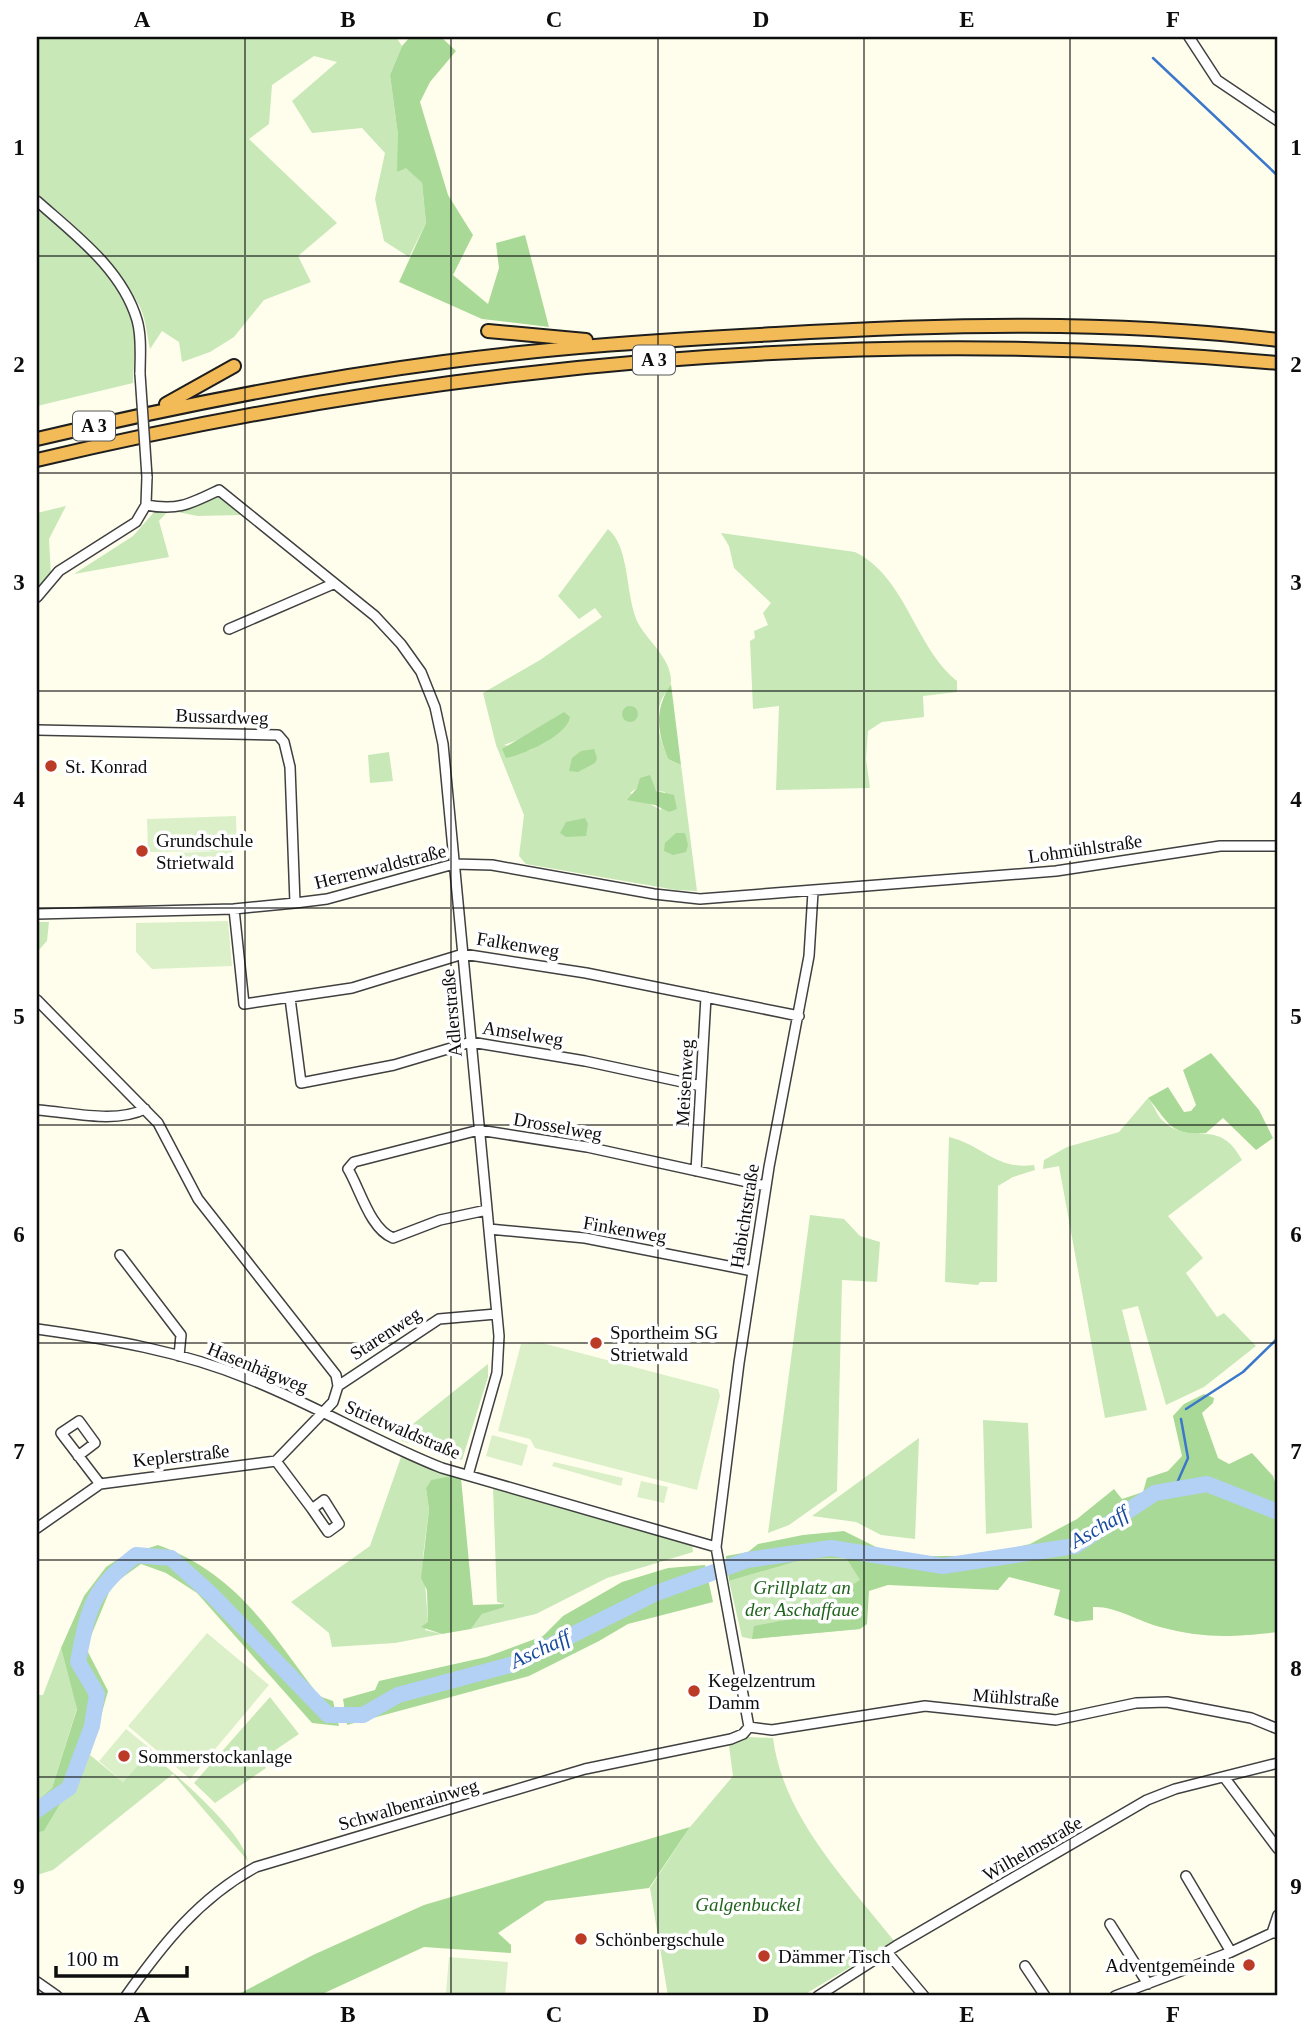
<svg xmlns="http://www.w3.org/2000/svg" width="1315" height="2033" viewBox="0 0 1315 2033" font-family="'Times New Roman',serif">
<rect width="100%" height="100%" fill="#fffeed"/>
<path fill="#c8e8b8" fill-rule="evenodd" d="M37 37H396L402 46 390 75 398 135V171L406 167 422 183 426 223 409 257 384 241 375 199 385 153 362 128 312 133 292 101 337 62 314 56 272 85 269 124 249 139 337 223 298 256 311 282 264 300 234 337 210 352 182 362 179 342 162 331 150 349C147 336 146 319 140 307 116 259 76 227 37 193Z
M37 207C74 240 123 276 134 328 137 345 133 366 133 383L37 406Z
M219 496 241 515 198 516 177 512Z
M66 506 49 539 51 575 37 591V513Z
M155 511 167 512 159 521 169 557 74 574 133 536Z
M608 529C630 547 625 593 637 621 646 640 672 658 671 682 670 689 663 695 661 701 653 721 661 741 668 759L681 765 697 891 676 890 526 864 519 856 524 815 496 745 483 693 540 660 602 617 595 608 579 619 558 596ZM542 727 545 741 530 750 504 745 528 736ZM637 788 665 792 661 810 630 793Z
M721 533 855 552C907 578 914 646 957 681V692L923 696 924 717 882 722 868 731 866 759 870 788 776 790 779 706 753 709 750 641 755 638 754 631 768 625 763 613 771 603 734 568 729 546Z
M389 752 393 781 370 783 368 755Z
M37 922H49L47 941 37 952Z
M1148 1098C1154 1105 1157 1116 1163 1121 1192 1148 1218 1115 1242 1160L1168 1216 1203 1258 1186 1273 1217 1317 1224 1313 1256 1346 1204 1387 1166 1405 1138 1306 1122 1310 1147 1410 1105 1418 1059 1166 1043 1169 1044 1160 1067 1147 1119 1132Z
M949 1137C983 1145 995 1170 1034 1165L1035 1170 1013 1177 998 1186 997 1282H980L978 1285 945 1282Z
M810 1215 844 1219 860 1236 880 1242 877 1282 842 1280 837 1491 789 1525 768 1533Z
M488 1364V1377L462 1460 402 1441 399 1435Z
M983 1420 1028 1423 1032 1528 986 1534Z
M919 1438 915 1539 881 1535 856 1522 812 1516Z
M401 1457 461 1478 431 1480 426 1488 429 1510 423 1556 428 1622 425 1630 442 1634 395 1643 332 1647 329 1633 291 1602 370 1546Z
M493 1487 675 1538 692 1545 693 1552 607 1578 536 1614 471 1629 482 1614 504 1604 497 1602Z
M846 1558 861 1581 839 1594 860 1629 752 1639 742 1637 729 1581 805 1559Z
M61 1648 77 1708 52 1788 37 1801V1695H43Z
M270 1697 299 1734 262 1759 266 1768 215 1803 194 1783Z
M748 1737 773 1738C783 1817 846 1880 894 1941L802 1996H668L650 1888 690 1827 733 1776 729 1746Z
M149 1752C176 1775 241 1829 248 1861L173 1774 53 1870 37 1875V1833L44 1831 90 1755 123 1782Z"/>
<path fill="#a9d997" d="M410 37H441L456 51 430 82 420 102 448 195 473 235 453 275 488 304 499 268 496 243 525 235 549 327 482 319 399 282 426 223 422 183 406 168 397 172 398 135 390 75 402 46Z
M671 684 681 765 668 759C657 731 654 710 671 684Z
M622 714a8 8 0 1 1 16 0a8 8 0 1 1-16 0Z
M564 712 570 717C568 735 523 755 506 758L502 749Z
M594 749 597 758 595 763 578 772 569 771 572 758 581 751Z
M650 775 656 791 674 795 677 809 669 812 655 805 627 800 637 788 640 778Z
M585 818 588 824 586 836 566 837 560 833 566 822Z
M676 833H685L688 845 686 852 673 855 664 851 665 843Z
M1211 1053 1259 1110 1273 1138 1256 1150 1223 1118 1206 1133C1169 1136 1169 1122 1148 1098L1168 1087 1184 1112 1191 1111 1196 1105 1183 1070Z
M1204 1394 1214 1398 1213 1403 1202 1413 1218 1458 1229 1464 1252 1453 1273 1476 1278 1491V1632C1232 1637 1206 1639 1160 1627 1138 1621 1115 1606 1093 1607V1620L1076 1622 1054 1615 1060 1590 1009 1577 998 1590 888 1585 869 1591 867 1624 860 1629 752 1639 754 1626 822 1613 839 1593 860 1580 846 1558 805 1559 729 1581 726 1556 748 1552 758 1544 803 1535 844 1531 876 1547 914 1556H980L1030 1544 1077 1519 1114 1489 1122 1499 1143 1492 1147 1478 1168 1471 1182 1456 1173 1416 1184 1404Z
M447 1477 461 1478 473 1605 504 1604V1607L482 1614 471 1629 442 1634 421 1627 428 1622 427 1590 421 1578 429 1510 426 1488 431 1480Z
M158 1545C238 1574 270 1632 319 1696L333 1701 339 1726 312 1723 197 1593 166 1573 141 1564 112 1585 86 1648 108 1691 90 1755 44 1831 37 1833V1801L52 1788 77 1709 61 1648 84 1596 106 1567 123 1556Z
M705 1565 713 1602 628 1624 599 1641 529 1676 347 1725 343 1699 375 1690 379 1681 486 1657 543 1636 563 1616 622 1582 668 1568Z
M690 1827 649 1888 546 1901 498 1933 511 1945V1953L424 1947 318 1996H235L313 1955 424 1905Z"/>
<path fill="#dbf0c9" d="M236 816 237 850 232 851V858L178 857V853L219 851 148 852 147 819Z
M228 921 232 966 152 969 136 952V923Z
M542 1343 718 1389 720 1396 697 1490 535 1448 530 1439 498 1431 521 1344Z
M492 1435 528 1445 522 1466 486 1456Z
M554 1462 623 1478 621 1486 552 1466Z
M641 1481 668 1487 664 1503 637 1497Z
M207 1633 269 1685 190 1779 128 1726Z
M126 1729 152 1750 123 1782 99 1761Z
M449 1957 508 1962 505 1996H440V1993H446Z"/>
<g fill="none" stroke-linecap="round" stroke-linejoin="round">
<path stroke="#3b77cb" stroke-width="2.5" d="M1153 58 1278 176
M1186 1409 1243 1372 1278 1338
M1174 1490 1188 1458 1181 1419"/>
<path stroke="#b3d0f5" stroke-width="16" d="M37 1810 69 1788 92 1726 97 1694 78 1662C89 1606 91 1591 136 1555L171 1558 212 1595 328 1715H363L398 1695 514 1664 654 1594 747 1560 831 1548 943 1566 1075 1546 1155 1493 1207 1484 1278 1512"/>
<defs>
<path id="minor" d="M1189 37 1217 80 1278 121
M37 201C74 234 122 269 137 320 142 337 140 357 140 374
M146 505C178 511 190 504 219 490L375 616 401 644 421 672 435 707 443 744 499 1336 497 1373 468 1475
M37 597 59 571 136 522 146 505 147 477
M229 629 333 584
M37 730 278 735 284 742 290 767 295 903
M234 909 244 1004 352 988 463 954 586 973 799 1016
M37 914 234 909 295 903 327 899 454 864 492 865 654 894 700 899 1056 871 1220 846H1278
M290 998 301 1083 394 1065 471 1042 585 1061 701 1086
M37 1000 158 1123 198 1199 336 1375 338 1386 333 1402 276 1461 100 1484 37 1528
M37 1110C70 1112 115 1124 145 1109
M696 1171 706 997
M487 1210 440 1220 393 1238C370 1229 360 1189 348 1169L354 1162 479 1130 587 1147 766 1186
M489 1229 585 1238 753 1271
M120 1255 181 1335 179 1356
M37 1329C109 1339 181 1351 249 1379 315 1405 376 1442 442 1468L716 1547
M338 1386 439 1319 496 1314
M78 1456 95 1443 79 1421 61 1433 100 1484
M276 1461 312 1509
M324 1500 339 1524 328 1532 312 1509Z
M749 1727 716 1547 739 1363 769 1167 809 956 813 892
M749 1727 772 1730 925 1706 1056 1720 1136 1703 1167 1702 1251 1718 1278 1729
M1224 1777 1278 1849
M1186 1876 1231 1952
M1110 1924 1148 1984
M1272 1933 1278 1915
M887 1952 924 1996
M1025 1966 1045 1996
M37 1982 57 1996
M126 1996C163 1944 199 1898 256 1867L585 1769 731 1739 743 1734 749 1727
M818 1996 896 1946 1147 1800 1175 1789 1278 1763
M1115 1996 1231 1952 1272 1933H1278"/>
<path id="highway" d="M488 331 586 340
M166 404 234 366
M37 439C172 407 307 380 444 362 554 347 665 340 776 334 943 324 1112 320 1278 340
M37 460C442 364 863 324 1278 363"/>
</defs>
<use href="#minor" stroke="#404040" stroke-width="12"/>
<use href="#highway" stroke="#1e1e1e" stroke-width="16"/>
<use href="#minor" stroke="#fff" stroke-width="9"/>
<use href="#highway" stroke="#f2bb58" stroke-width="12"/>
<defs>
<path id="minor-bridge" d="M140 374 147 477"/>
</defs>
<use href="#minor-bridge" stroke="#404040" stroke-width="12" stroke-linecap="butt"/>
<use href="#minor-bridge" stroke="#fff" stroke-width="9"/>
</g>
<path fill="none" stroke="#0d0d0d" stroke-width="2" stroke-opacity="0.55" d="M245 37V1996M451 37V1996M658 37V1996M864 37V1996M1070 37V1996M37 256H1278M37 473H1278M37 691H1278M37 908H1278M37 1125H1278M37 1343H1278M37 1560H1278M37 1777H1278"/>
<g fill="#bb3b27" stroke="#fff" stroke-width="2.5">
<circle cx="51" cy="766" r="7"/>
<circle cx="142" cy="851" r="7"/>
<circle cx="596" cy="1343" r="7"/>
<circle cx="694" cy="1691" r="7"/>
<circle cx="124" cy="1756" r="7"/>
<circle cx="581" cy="1939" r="7"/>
<circle cx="764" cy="1956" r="7"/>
<circle cx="1249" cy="1965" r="7"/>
</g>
<g text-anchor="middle" stroke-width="7" stroke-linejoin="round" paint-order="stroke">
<g fill="#fff" stroke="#565656" stroke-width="2">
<rect x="633" y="345.5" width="42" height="29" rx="5"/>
<rect x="73" y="411.5" width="42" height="29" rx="5"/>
</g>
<g font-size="18" font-weight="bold" fill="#0d0d0d">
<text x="654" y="366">A 3</text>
<text x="94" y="432">A 3</text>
</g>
<g font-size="19" fill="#0d0d0d" stroke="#fff">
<text transform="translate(222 716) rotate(2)" y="7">Bussardweg</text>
<text transform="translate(1085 848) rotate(-8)" y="7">Lohmühlstraße</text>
<text transform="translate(380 866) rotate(-14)" y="7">Herrenwaldstraße</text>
<text transform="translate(518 944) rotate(9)" y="7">Falkenweg</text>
<text transform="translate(451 1013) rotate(-95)" y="7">Adlerstraße</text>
<text transform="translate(523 1033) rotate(9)" y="7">Amselweg</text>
<text transform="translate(684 1083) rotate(-87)" y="7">Meisenweg</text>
<text transform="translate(558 1126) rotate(10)" y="7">Drosselweg</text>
<text transform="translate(744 1216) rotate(-81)" y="7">Habichtstraße</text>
<text transform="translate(625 1229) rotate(10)" y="7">Finkenweg</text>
<text transform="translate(385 1333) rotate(-33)" y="7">Starenweg</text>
<text transform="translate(258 1367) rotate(22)" y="7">Hasenhägweg</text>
<text transform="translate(403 1429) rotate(23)" y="7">Strietwaldstraße</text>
<text transform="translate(181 1455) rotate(-6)" y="7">Keplerstraße</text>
<text transform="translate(1016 1697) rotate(4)" y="7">Mühlstraße</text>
<text transform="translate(408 1804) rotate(-16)" y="7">Schwalbenrainweg</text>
<text transform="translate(1032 1848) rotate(-30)" y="7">Wilhelmstraße</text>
</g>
<g font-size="19" fill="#0d0d0d" stroke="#fff" text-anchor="start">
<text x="65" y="773">St. Konrad</text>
<text x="156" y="847">Grundschule<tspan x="156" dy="22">Strietwald</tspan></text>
<text x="610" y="1339">Sportheim SG<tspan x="610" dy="22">Strietwald</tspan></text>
<text x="708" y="1687">Kegelzentrum<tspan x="708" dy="22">Damm</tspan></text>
<text x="138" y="1763">Sommerstockanlage</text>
<text x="595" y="1946">Schönbergschule</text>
<text x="778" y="1963">Dämmer Tisch</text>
<text x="1235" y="1972" text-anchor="end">Adventgemeinde</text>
</g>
<g font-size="19" font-style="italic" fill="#20641e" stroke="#fff">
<text x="802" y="1594">Grillplatz an<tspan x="802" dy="22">der Aschaffaue</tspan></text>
<text x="748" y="1911">Galgenbuckel</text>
</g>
<g font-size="21" font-style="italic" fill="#184b9d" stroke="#fff">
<text transform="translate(1099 1527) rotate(-30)" y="7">Aschaff</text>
<text transform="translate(540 1649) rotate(-25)" y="7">Aschaff</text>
</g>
</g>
<rect width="1315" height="2033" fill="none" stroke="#ffffff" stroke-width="77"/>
<path d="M56 1966v10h131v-10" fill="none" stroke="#0d0d0d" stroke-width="3.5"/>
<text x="66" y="1966" font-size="21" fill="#0d0d0d" stroke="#ffffff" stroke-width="5" paint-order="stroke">100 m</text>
<rect x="38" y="38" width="1238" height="1956" fill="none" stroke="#0d0d0d" stroke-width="2.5"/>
<g font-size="23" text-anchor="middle" font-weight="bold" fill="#0d0d0d">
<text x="142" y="27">A</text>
<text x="348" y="27">B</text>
<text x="554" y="27">C</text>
<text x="761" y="27">D</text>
<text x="967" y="27">E</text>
<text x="1173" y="27">F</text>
<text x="19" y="155">1</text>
<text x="1296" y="155">1</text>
<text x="19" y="372">2</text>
<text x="1296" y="372">2</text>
<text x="19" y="590">3</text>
<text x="1296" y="590">3</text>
<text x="19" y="807">4</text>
<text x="1296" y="807">4</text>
<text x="19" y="1024">5</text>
<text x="1296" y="1024">5</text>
<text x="19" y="1242">6</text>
<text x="1296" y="1242">6</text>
<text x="19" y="1459">7</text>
<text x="1296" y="1459">7</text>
<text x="19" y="1676">8</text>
<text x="1296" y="1676">8</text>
<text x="19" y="1894">9</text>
<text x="1296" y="1894">9</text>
<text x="142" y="2022">A</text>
<text x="348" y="2022">B</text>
<text x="554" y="2022">C</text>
<text x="761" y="2022">D</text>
<text x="967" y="2022">E</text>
<text x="1173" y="2022">F</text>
</g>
</svg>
